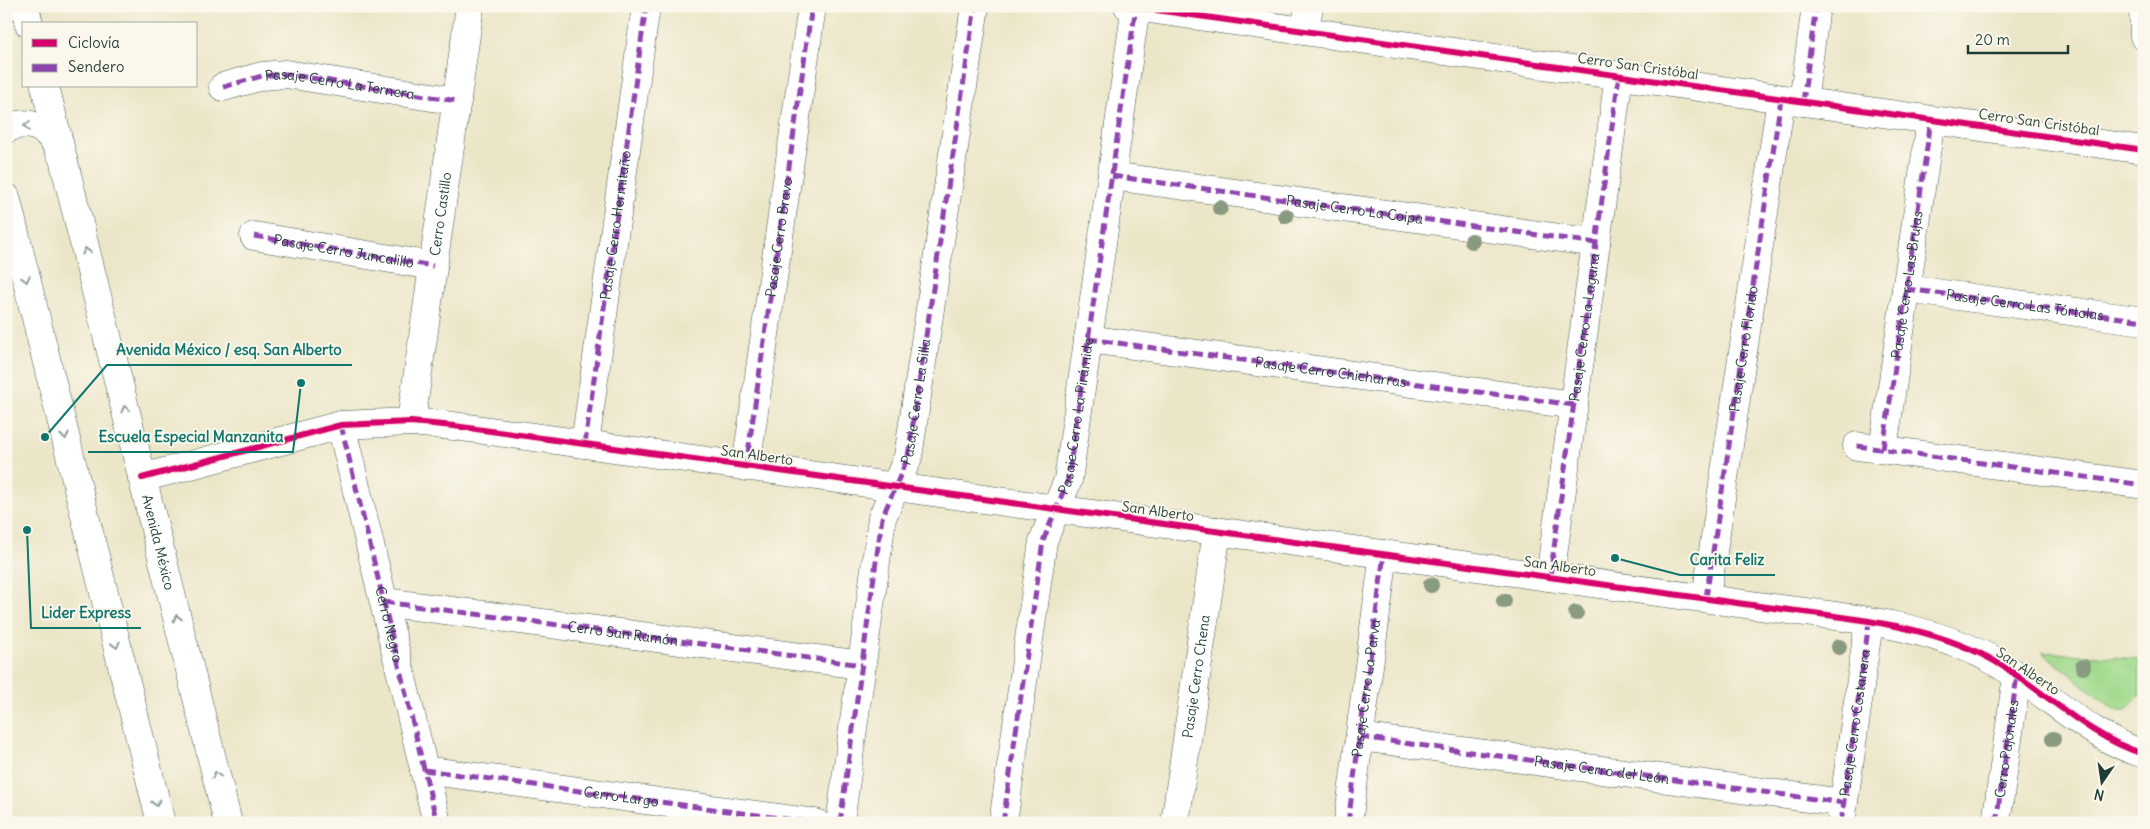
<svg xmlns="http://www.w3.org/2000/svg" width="2150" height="829" viewBox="0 0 2150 829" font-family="Delius,sans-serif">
<rect width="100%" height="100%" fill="#fbf7ec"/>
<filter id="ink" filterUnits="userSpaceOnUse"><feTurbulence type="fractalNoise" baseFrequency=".02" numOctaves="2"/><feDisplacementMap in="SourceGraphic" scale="10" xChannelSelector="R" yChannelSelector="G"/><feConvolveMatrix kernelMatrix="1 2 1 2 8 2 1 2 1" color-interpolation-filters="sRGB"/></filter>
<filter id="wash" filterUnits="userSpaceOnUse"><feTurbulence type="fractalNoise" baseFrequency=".0096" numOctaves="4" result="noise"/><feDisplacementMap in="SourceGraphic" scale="20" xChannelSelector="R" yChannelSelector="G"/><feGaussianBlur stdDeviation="1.12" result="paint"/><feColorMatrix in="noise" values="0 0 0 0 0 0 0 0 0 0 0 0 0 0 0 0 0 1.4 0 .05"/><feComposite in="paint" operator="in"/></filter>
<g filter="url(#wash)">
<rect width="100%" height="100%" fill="#ece6c9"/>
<path fill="#a0da8c" stroke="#608c60" d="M2042 652 2138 659 2140 695 2126 710H2115Z"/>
</g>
<g filter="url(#ink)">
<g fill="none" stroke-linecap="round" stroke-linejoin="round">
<defs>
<g id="street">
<path d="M1128 6 2144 150"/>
<path d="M2143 6 2144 36"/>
<path d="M1305 31 1309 6"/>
<path id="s1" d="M223 87 262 76 286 74 457 101"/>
<path d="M1803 102 1816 6"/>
<path d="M1112 176 1596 243"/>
<path d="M254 236 433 266"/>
<path id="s2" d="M1906 289 2144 321"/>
<path d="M1088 339 1574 405"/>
<path id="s3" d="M411 422 470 6"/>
<path d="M341 425 437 823"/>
<path d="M585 444 646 6"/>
<path d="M1857 446 2144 485"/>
<path d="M1883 449 1931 120"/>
<path id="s4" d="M746 467 812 6"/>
<path d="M142 478 341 425 411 422 454 426 1759 606C1837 617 1918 621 1989 658 2042 687 2085 736 2144 754"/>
<path d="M1550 577 1619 76"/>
<path d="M1706 598 1781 99"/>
<path d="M384 602 862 665"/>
<path id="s5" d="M1360 737 1844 803"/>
<path d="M424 770 816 823"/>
<path id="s6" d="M840 823 882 518 908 457 975 6"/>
<path id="s7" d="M1003 823 1043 541 1068 480 1136 6"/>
<path id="s8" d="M1175 823 1217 531"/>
<path id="s9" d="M1348 823 1384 554"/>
<path d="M1841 823 1869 622"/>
<path d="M1996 823 2017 676"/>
</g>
<g id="secondary">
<path d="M25 6 29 24"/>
<path id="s10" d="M45 86 228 823"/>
<path d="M6 129C30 117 51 129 60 153"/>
<path d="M6 197 161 823"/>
</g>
</defs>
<use href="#street" stroke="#3e564a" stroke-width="29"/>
<use href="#secondary" stroke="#3e564a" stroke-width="29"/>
<use href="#street" stroke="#fff" stroke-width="28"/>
<use href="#secondary" stroke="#fff" stroke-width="28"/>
<g stroke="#8e44ad" stroke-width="5" stroke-dasharray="10 5" stroke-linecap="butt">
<path d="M223 87 262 76 286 74 457 101"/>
<path d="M1803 102 1816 6"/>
<path id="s11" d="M1112 176 1596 243"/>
<path id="s12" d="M254 236 433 266"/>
<path d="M1906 289 2144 321"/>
<path id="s13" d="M1088 339 1574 405"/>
<path id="s14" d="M341 425 437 823"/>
<path id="s15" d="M585 444 646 6"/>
<path d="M1857 446 2144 485"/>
<path id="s16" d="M1883 449 1931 120"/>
<path d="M746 467 812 6"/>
<path id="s17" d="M1550 577 1619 76"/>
<path id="s18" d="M1706 598 1781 99"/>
<path id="s19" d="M384 602 862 665"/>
<path d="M1360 737 1844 803"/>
<path id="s20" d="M424 770 816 823"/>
<path d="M840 823 882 518 908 457 975 6"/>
<path d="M1003 823 1043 541 1068 480 1136 6"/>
<path d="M1348 823 1384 554"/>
<path id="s21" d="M1841 823 1869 622"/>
<path id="s22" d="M1996 823 2017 676"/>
</g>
<defs>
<path id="cycleway" d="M1128 6 2144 150
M142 478 341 425 411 422 454 426 1759 606C1837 617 1918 621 1989 658 2042 687 2085 736 2144 754"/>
</defs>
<use href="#cycleway" stroke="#fbf7ec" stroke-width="9"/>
<use href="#cycleway" stroke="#d6006c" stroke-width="6"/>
</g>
<g fill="#8a9a81">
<circle cx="1220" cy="208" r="8"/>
<circle cx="1286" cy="216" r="8"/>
<circle cx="1472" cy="241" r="8"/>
<circle cx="1431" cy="585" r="8"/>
<circle cx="1504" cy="601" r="8"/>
<circle cx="1576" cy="613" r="8"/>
<circle cx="1839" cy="647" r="8"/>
<circle cx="2083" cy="667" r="8"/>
<circle cx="2053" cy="739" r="8"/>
</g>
<defs><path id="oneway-chevron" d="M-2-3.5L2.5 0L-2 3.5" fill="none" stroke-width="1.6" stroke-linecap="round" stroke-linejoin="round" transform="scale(1.25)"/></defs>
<g stroke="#8f9e9a">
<use href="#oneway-chevron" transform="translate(27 126) rotate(-174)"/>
<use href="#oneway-chevron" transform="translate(86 251) rotate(-104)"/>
<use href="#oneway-chevron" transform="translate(26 279) rotate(76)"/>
<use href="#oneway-chevron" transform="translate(125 409) rotate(-104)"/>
<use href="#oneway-chevron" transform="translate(65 436) rotate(76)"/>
<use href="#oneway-chevron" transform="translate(177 618) rotate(-104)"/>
<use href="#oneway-chevron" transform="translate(116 645) rotate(76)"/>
<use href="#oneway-chevron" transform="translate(216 775) rotate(-104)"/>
<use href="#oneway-chevron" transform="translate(156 803) rotate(76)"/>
</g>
</g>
<g text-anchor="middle" stroke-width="4" stroke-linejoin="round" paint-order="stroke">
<g font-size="14" fill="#1f3d34" stroke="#fbf7ec">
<text transform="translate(1638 66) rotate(8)" y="5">Cerro San Cristóbal</text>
<text dy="5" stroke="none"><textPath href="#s1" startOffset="119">Pasaje Cerro La Ternera</textPath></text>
<text transform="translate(2039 122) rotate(8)" y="5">Cerro San Cristóbal</text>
<text dy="5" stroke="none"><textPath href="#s11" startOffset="245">Pasaje Cerro La Coipa</textPath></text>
<text dy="5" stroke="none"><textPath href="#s3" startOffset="210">Cerro Castillo</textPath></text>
<text dy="5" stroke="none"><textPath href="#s15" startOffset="221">Pasaje Cerro Hermitaño</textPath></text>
<text dy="5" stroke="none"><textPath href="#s4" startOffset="232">Pasaje Cerro Bravo</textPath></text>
<text dy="5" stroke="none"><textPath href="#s12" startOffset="91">Pasaje Cerro Juncalillo</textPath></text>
<text dy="5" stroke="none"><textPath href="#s16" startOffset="166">Pasaje Cerro Las Brujas</textPath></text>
<text dy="5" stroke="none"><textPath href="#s2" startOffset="120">Pasaje Cerro Las Tórtolas</textPath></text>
<text dy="5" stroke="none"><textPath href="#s17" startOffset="252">Pasaje Cerro La Laguna</textPath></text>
<text dy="5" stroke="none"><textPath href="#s18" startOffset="252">Pasaje Cerro Florido</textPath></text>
<text dy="5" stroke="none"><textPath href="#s13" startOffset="245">Pasaje Cerro Chicharras</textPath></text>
<text dy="5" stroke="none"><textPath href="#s6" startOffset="430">Pasaje Cerro La Silla</textPath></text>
<text dy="5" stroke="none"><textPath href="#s7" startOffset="415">Pasaje Cerro La Pirámide</textPath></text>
<text transform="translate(757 455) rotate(8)" y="5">San Alberto</text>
<text transform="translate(1158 511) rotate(8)" y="5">San Alberto</text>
<text dy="5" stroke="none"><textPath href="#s10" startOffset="470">Avenida México</textPath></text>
<text transform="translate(1560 566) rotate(8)" y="5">San Alberto</text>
<text dy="5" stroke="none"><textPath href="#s14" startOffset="205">Cerro Negro</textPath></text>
<text dy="5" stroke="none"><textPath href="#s19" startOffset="241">Cerro San Ramón</textPath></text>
<text transform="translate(2028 671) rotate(34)" y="5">San Alberto</text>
<text dy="5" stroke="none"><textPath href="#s8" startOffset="148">Pasaje Cerro Chena</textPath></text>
<text dy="5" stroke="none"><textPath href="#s9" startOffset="136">Pasaje Cerro La Parva</textPath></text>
<text dy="5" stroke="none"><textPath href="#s21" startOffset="101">Pasaje Cerro Costanera</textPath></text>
<text dy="5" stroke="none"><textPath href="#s22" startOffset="75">Cerro Pajonales</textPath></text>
<text dy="5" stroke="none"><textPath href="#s5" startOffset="244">Pasaje Cerro del León</textPath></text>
<text dy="5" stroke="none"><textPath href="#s20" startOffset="199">Cerro Largo</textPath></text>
</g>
</g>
<path fill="none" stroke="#0f766e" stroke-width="2" d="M45 437L107 365H352M301 383L293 452H88M1615 558L1680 575H1775M27 530L31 628H141"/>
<g fill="#0f766e" stroke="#fbf7ec" stroke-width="2">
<circle cx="45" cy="437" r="5"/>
<circle cx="301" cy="383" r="5"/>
<circle cx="1615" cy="558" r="5"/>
<circle cx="27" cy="530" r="5"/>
</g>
<g font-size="15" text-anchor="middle" font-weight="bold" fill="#0f766e" stroke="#fbf7ec" stroke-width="4" stroke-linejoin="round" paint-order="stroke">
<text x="229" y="355">Avenida México / esq. San Alberto</text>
<text x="191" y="442">Escuela Especial Manzanita</text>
<text x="1727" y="565">Carita Feliz</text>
<text x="86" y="618">Lider Express</text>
</g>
<rect width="2150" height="829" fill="none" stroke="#fbf7ec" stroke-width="25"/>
<rect x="22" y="22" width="175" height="65" fill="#fbf7ec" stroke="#a3ada2"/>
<rect x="32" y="39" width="25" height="8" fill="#d6006c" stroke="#a3ada2"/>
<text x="68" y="48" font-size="15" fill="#1f3d34">Ciclovía</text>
<rect x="32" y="64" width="25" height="8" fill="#8e44ad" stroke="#a3ada2"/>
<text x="68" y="72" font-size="15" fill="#1f3d34">Sendero</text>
<g transform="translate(2102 782) rotate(193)" stroke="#fbf7ec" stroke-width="4" paint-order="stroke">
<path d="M0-4L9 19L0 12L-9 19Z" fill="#1f3d34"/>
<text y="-8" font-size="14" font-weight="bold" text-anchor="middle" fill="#1f3d34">N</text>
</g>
<path d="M1968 45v8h100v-8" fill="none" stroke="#1f3d34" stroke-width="2.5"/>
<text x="1975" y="45" font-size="15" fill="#1f3d34" stroke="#fbf7ec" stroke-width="4" paint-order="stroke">20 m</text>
</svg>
